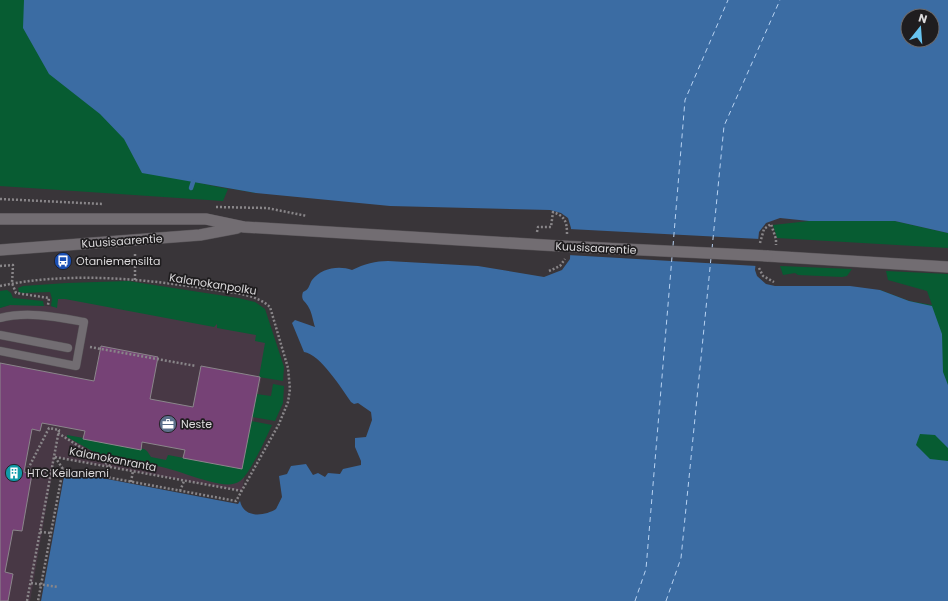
<svg xmlns="http://www.w3.org/2000/svg" width="948" height="601" viewBox="0 0 948 601" font-family="Poppins,sans-serif">
<rect width="100%" height="100%" fill="#393539"/>
<path fill="#483845" d="M59 293 269 332 242 491 55 457 30 601H0V308L10 305H38L56 307Z"/>
<path fill="#075c32" d="M0 0H69L256 193 194 182 228 189 223 201 0 186Z
M809 221H895L948 233V248L777 238 773 225Z
M780 266 852 269 847 276 842 277 798 275 795 273 783 275Z
M886 271 948 274V461H929L916 445 874 296 880 290 909 301 932 305 927 291 888 280Z
M128 281 238 298 255 302 265 309 284 367 283 381 259 377 265 343 255 341 256 335 217 328V324L214 327 65 299H58L57 308 51 306 52 299 50 292 23 293 19 292 18 288 23 286 67 283Z
M7 290 11 293 13 298 43 301 44 306 10 305 0 308V291Z
M273 384 284 386 283 403 275 421 252 417 256 394 271 396Z
M251 421 272 425C266 438 250 474 240 481 221 496 159 456 138 467L112 462 67 437V435L144 449 147 451 151 457 166 460 168 455 242 469Z"/>
<path fill="#3b6ca3" fill-rule="evenodd" d="M24 0H948V233L895 221H809L780 218 766 223 759 232 755 270 757 276 766 284 775 286H850L880 290 909 301 932 306 942 334 943 372 948 385V448L935 435 920 434 916 445 930 459 948 461V601H41L65 471 238 504 240 501C244 519 265 516 276 509L282 497 279 476 287 474 291 466 306 464 313 475 318 473 325 477 328 473 340 474 343 469 361 465V461L355 447V438L366 437 372 420 371 412 358 403 354 404 351 402C342 389 320 354 304 352L292 323 295 320 315 327C313 321 312 313 309 308 306 301 300 301 303 292 309 290 309 285 312 280 321 268 339 265 352 270 364 264 376 261 388 261L478 266 544 277 562 270 570 259 571 228 568 218 561 213 550 210 390 206 256 193 142 173 124 139 100 114 49 74 23 28ZM908 16H932V40H908Z"/>
<path fill="#393539" d="M569 229 760 239 757 266 568 255Z"/>
<g fill="none" stroke-linecap="round" stroke-linejoin="round">
<path stroke="#3b6ca3" stroke-width="4.5" d="M191 188 193 182"/>
<path stroke="#b7d2f2" stroke-width="1" stroke-dasharray="5 4" stroke-linecap="butt" d="M673 246 685 100 728 0
M712 249 724 126 780 0
M635 601 646 569 672 257
M666 601 681 558 711 258"/>
</g>
<path fill="#764276" stroke="#8b868b" d="M101 346 158 357 150 399 193 407 201 366 260 377 242 469 183 458 185 450 142 442 141 450 83 439 85 431 42 423 40 431 32 429 24 472 32 474 22 531 13 530 5 572 13 574 8 601H0V363L94 381Z"/>
<g fill="none" stroke-linecap="round" stroke-linejoin="round">
<defs>
<path id="service" d="M0 318C28 311 56 317 84 322L76 366 0 351
M0 335 68 348"/>
<path id="secondary" d="M0 219H206L244 227 560 246
M0 250 200 235 237 228
M767 256 948 267"/>
</defs>
<use href="#service" stroke="#555155" stroke-width="9"/>
<use href="#secondary" stroke="#555155" stroke-width="12"/>
<path stroke="#898689" stroke-width="2.5" stroke-dasharray="2 2" stroke-linecap="butt" d="M0 199 103 204
M216 207 267 208 307 216
M537 232 538 227H551L553 212C565 216 567 222 567 234
M760 243 764 229 771 224 776 239V245
M0 266 13 265 12 283 16 293 49 298 48 305
M759 268 763 276 774 282
M549 271 560 266 565 259
M135 280V252
M0 286C71 271 145 279 216 290 234 293 256 294 270 307L288 368 290 389 288 402 279 424 236 501 63 469 38 601
M90 347 196 366
M58 433 112 467
M55 457 242 491
M55 457 63 469
M131 482 133 471
M180 491 184 481
M40 532 51 533
M31 583 58 587
M27 601 59 430 49 428 28 469 52 474"/>
<use href="#service" stroke="#726d72" stroke-width="8"/>
<use href="#secondary" stroke="#726d72" stroke-width="11"/>
<defs>
<path id="secondary-bridge" d="M560 246 767 256"/>
</defs>
<use href="#secondary-bridge" stroke="#555155" stroke-width="12" stroke-linecap="butt"/>
<use href="#secondary-bridge" stroke="#726d72" stroke-width="11"/>
</g>
<defs>
<symbol id="bus-disc" viewBox="-11 -11 22 22"><circle r="9.5" fill="#1a4fb4" stroke="#1f1d1f"/><path d="M-5-6H5V4H4V6H2V4H-2V6H-4V4H-5ZM-3.5-4V0h7V-4ZM-3.5 1.2v1.5H-2V1.2ZM2 1.2v1.5H3.5V1.2Z" fill="#fff"/></symbol>
<symbol id="office-disc" viewBox="-11 -11 22 22"><circle r="9.5" fill="#5c6f8a" stroke="#1f1d1f"/><path d="M-6-3h4V-5.5h4V-3h4V5H-6ZM-1-4.5V-3h2v-1.5ZM-6 0V1H6V0Z" fill="#fff"/></symbol>
<symbol id="building-disc" viewBox="-11 -11 22 22"><circle r="9.5" fill="#0f9aa8" stroke="#1f1d1f"/><path d="M-4-6H4V6H1V3H-1V6H-4ZM-2.5-4.3h1.7v1.8h-1.7ZM.8-4.3h1.7v1.8H.8ZM-2.5-1h1.7V.8h-1.7ZM.8-1h1.7V.8H.8Z" fill="#fff"/></symbol>
</defs>
<g fill-rule="evenodd">
<use href="#bus-disc" x="53" y="251" width="20" height="20"/>
<use href="#office-disc" x="158" y="414" width="20" height="20"/>
<use href="#building-disc" x="4" y="463" width="20" height="20"/>
</g>
<g text-anchor="middle" stroke-width="3.5" stroke-linejoin="round" paint-order="stroke">
<g font-size="11" fill="#dcdadc" stroke="#1f1d1f">
<text transform="translate(122 241) rotate(-4)" y="4">Kuusisaarentie</text>
<text transform="translate(596 248) rotate(3)" y="4">Kuusisaarentie</text>
<text transform="translate(213 284) rotate(9)" y="4">Kalanokanpolku</text>
<text transform="translate(113 459) rotate(11)" y="4">Kalanokanranta</text>
</g>
<g font-size="11" fill="#dcdadc" stroke="#1f1d1f" text-anchor="start">
<text x="76" y="265">Otaniemensilta</text>
<text x="181" y="428">Neste</text>
<text x="27" y="477">HTC Keilaniemi</text>
</g>
</g>
<g transform="translate(920 28) rotate(17)"><circle r="19" fill="#1f1d1f" stroke="#6b696b"/>
<path d="M0-3L7 15L0 10L-7 15Z" fill="#68c4f0"/>
<text y="-6" font-size="11" font-weight="bold" text-anchor="middle" fill="#dcdadc">N</text>
</g>
</svg>
